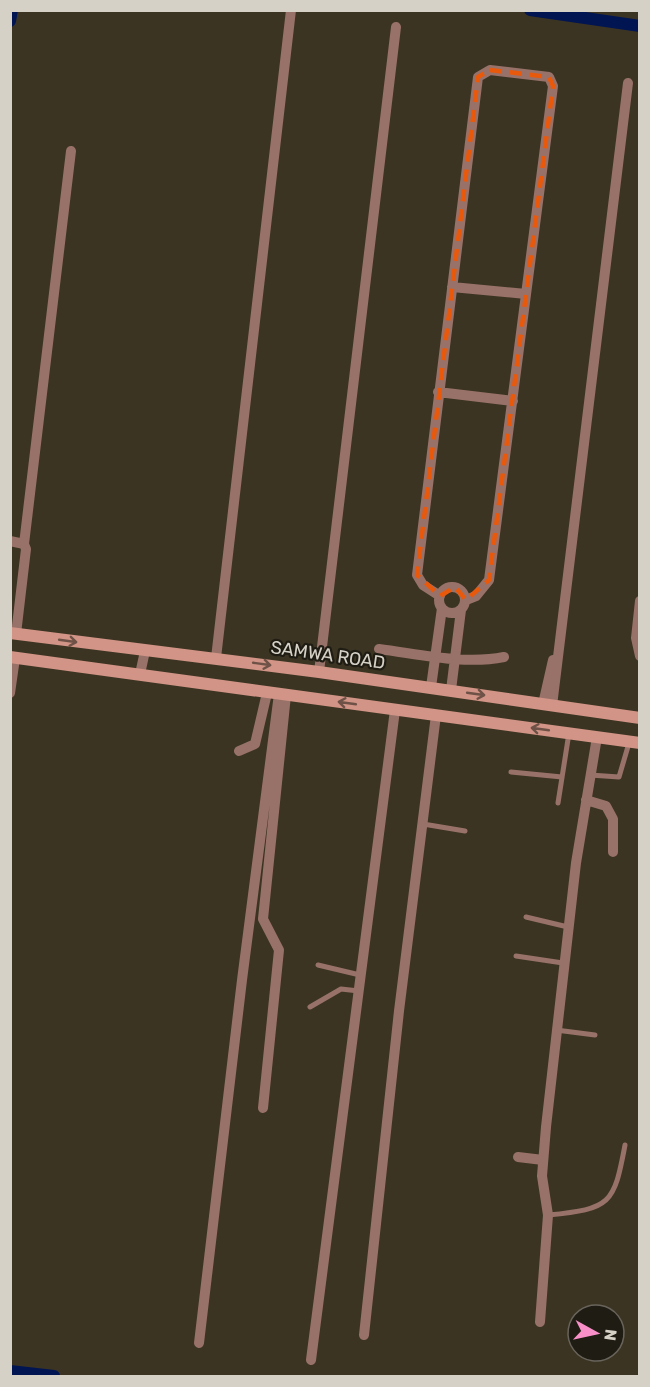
<svg xmlns="http://www.w3.org/2000/svg" width="650" height="1387" viewBox="0 0 650 1387" font-family="Rubik,sans-serif">
<rect width="100%" height="100%" fill="#3c3422"/>
<g fill="none" stroke-linecap="round" stroke-linejoin="round">
<path stroke="#001552" stroke-width="12" d="M530 10 640 26
M10 21 12 10
M10 1371 54 1376"/>
<path stroke="#987269" stroke-width="5" d="M511 772 562 777
M590 775 619 777 629 743
M558 803 569 733
M423 824 465 831
M526 917 568 927
M516 956 563 963
M318 965 360 975
M310 1007 341 989 359 991
M556 1030 595 1035
M548 1215C611 1209 614 1204 625 1145"/>
<path stroke="#987269" stroke-width="10" d="M452 287 526 294
M438 392 513 401
M10 541 24 544 26 549 16 634
M24 544 71 151
M439 600a13 13 0 1 1 26 0a13 13 0 1 1-26 0Z
M440 596 423 585 417 575 478 77 490 70 549 77 553 86 489 580 476 596 466 600
M640 601 636 638 640 656
M379 649C419 654 464 665 504 657
M216 658 291 10
M319 672 396 27
M140 674 145 651
M431 687 442 608
M451 690 461 610
M10 693 15 658
M543 704 553 660
M552 706 628 83
M239 751 255 744 267 693
M586 800 606 806 613 819V852
M263 1108 279 950 263 919 286 695
M518 1157 543 1160
M540 1322 548 1215 542 1176 546 1127 576 863 597 737
M364 1335 399 1011 436 715
M199 1343 242 980 279 694
M311 1360 395 710"/>
<path stroke="#d19486" stroke-width="12" d="M10 633 319 672 640 718
M10 657 640 743"/>
</g>
<defs><path id="oneway-shaft" d="M-6 0H5M1.5-3L5.5 0L1.5 3" fill="none" stroke-width="1.6" stroke-linecap="round" stroke-linejoin="round" transform="scale(1.5)"/></defs>
<g stroke="#6f5247">
<use href="#oneway-shaft" transform="translate(68 641) rotate(8)"/>
<use href="#oneway-shaft" transform="translate(262 664) rotate(8)"/>
<use href="#oneway-shaft" transform="translate(476 694) rotate(8)"/>
<use href="#oneway-shaft" transform="translate(347 703) rotate(-172)"/>
<use href="#oneway-shaft" transform="translate(540 729) rotate(-172)"/>
</g>
<path fill="none" stroke="#e8590c" stroke-width="4.5" stroke-dasharray="12 8" stroke-linejoin="round" d="M490 70 549 77 553 86 489 580 466 600 455 587 440 596 417 575 478 77Z"/>
<g text-anchor="middle" stroke-width="4.5" stroke-linejoin="round" paint-order="stroke">
<g font-size="18" fill="#d6d1c7" stroke="#1f1c14">
<text transform="translate(328 655) rotate(8)" y="6">SAMWA ROAD</text>
</g>
</g>
<rect width="650" height="1387" fill="none" stroke="#d6d1c7" stroke-width="24"/>
<g transform="translate(596 1333) rotate(98)"><circle r="28" fill="#1f1c14" stroke="#68645c" stroke-width="1.5"/>
<path d="M0-4.5L10 22L0 15L-10 22Z" fill="#f98fc8"/>
<text y="-9" font-size="16" font-weight="bold" text-anchor="middle" fill="#d6d1c7">N</text>
</g>
</svg>
